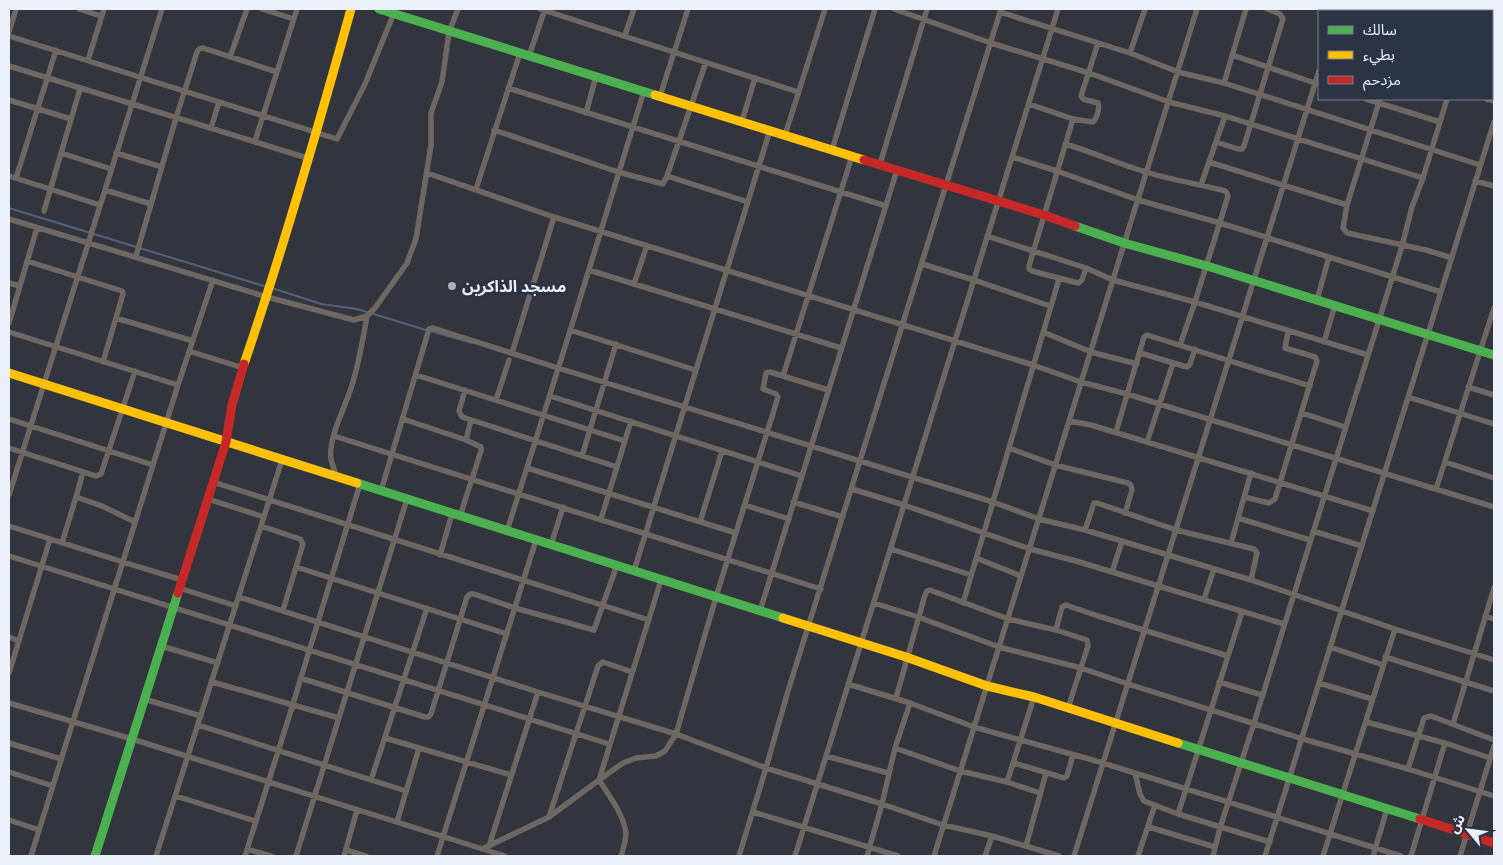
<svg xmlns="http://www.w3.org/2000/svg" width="1503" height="865" viewBox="0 0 1503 865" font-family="Ubuntu,'Noto Sans Arabic',sans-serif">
<rect width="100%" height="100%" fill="#32353e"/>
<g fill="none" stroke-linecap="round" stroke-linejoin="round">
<path stroke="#526277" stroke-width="2" d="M9 208 267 287
M272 288 321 304 357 309 426 330
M431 331 472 343"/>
<path stroke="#6e6762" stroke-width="5.5" d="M79 9 101 16
M262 9 294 19
M540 9 798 92
M894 9 991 43 1089 73 1169 102 1225 116 1423 178
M1328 9 1336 11
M1461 9 1469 11
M1428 11 1429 9
M1474 11 1475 9
M1000 12 1130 53 1178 72 1224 83 1480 165
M1492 18 1494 19
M9 32 16 9
M625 35 634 9
M9 36 337 139 365 84 394 13
M1130 53 1145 9
M1232 55 1318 84
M529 56 545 9
M230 57 247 9
M88 60 104 9
M9 66 304 157 309 155
M1224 83 1246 9
M508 88 886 206
M660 96 688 9
M1366 99 1440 122
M1380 99 1347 205 1343 228 1347 233 1426 250 1452 258
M1487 99 1494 101
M9 100 71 119
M1029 104 1073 119 1093 122C1097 118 1100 108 1098 103L1083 99 1081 96 1098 43
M586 113 596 76
M1073 119 1029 266V269L1032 271 1078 283 1082 280 1086 268
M742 121 755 78
M211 128 219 102
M494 130 618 172 663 184 667 176 706 62
M785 135 825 9
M255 141 297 9
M1216 142 1238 149H1242L1244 146 1283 19 1280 14 1267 9
M1065 144C1093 152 1118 164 1146 172 1171 180 1199 184 1225 191L1227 193 1228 196 1195 302 1180 345
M832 150 875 9
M61 153 111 169
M116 153 162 167
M1012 157 1057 171 1138 200 1220 223 1441 292
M1209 162 1347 205
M880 164 927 9
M427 173 554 217 1033 365 1081 382 1127 394 1494 507
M9 176 100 205
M667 176 748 202
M16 178 56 50
M1475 181 1494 186
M1201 185 1225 116
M476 189 520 53
M105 190 151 204
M44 211 80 89
M9 219 267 297 354 320 367 316 375 308 407 263 416 239 431 145V113L442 82 449 32 458 9
M987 236 1086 268 1113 280 1195 302 1368 355
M136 256 176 118 197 52 199 49 203 48 277 72
M27 261 122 291 123 294 103 362
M922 264 974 280 1050 306
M589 270 841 348
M9 283 20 286
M634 284 647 245
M1317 300 1329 257
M116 318 193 341
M9 323 37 228
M570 330 695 370
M9 332 178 385
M1043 332 1091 352 1137 364
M1324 342 1335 305
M189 351 243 368
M512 353 554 217
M1140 353 1187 367 1190 364 1195 349
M416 375 625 441
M783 376 852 156
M1468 387 1494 395
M465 390 459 411 462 417 617 467
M550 396 802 476
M1408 397 1494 424
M496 400 509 360
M1302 413 1345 427
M9 419 153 465
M403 419 466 440 481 447V451L460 516
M1069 421 1091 425 1373 511
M1116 432 1144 337 1147 335 1310 386
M334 436 821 589
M466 440 471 420
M1147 442 1173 363
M9 448 96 476 101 474 135 371
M1009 448 1055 465 1128 483 1131 485 1132 490 1125 513
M582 456 616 344
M1445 462 1494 478
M527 468 736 533
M337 477C335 471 332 465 331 459 328 437 346 406 352 385 359 363 363 339 367 316
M213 482 649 620
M852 489 904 505 1030 549 1076 561 1284 624
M1436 489 1494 308
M381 491 429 329 433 328 558 368 993 502 1039 519 1085 530 1251 580 1395 629 1494 660
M9 495 162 9
M76 497 83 472
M1244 497 1269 503 1275 499 1317 361 1315 357 1285 348 1288 331
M208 499 264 517
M793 502 843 517
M745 505 789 519
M1238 518 1310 540
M601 519 631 421
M700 522 722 451
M9 526 123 562 182 580
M261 526 300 539 303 544 283 610
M1085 530 1094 503H1097L1176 530 1254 549 1257 553 1251 580
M507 531 575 315 644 91
M1313 531 1362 546
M62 543 76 497 102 506 135 522
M1231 543 1251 473
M551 545 563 507
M891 549 971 575
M440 555 452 514
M9 556 609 744
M976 558 1021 576
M296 567 507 634
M634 571 770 130
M1112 572 1122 541
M179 588 236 606
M239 597 538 692 676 734 766 768 882 804 943 825 992 836 1059 856
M1204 599 1214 569
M874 603 918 617 999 647 1081 668 1128 684 1303 739 1408 769 1494 796
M963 603 1059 279
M760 611 897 170
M1485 616 1494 619
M1056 630 1062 607 1066 605 1098 616 1228 656
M9 637 19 641
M161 646 218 663
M1330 647 1383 665
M1385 657 1494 691
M9 673 50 539
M300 678 425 717H428L431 714 467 597 470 594H474L515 608 594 630 617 565
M212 682 339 718
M1219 682 1262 695
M1319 683 1372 699
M848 684 910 703 974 727 1103 763 1401 856
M896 698 925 595 927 591 930 590 1008 619 1056 630 1087 640 1088 646 1068 708
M144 699 201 716
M9 703 132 739 505 856
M1366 722 1445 743 1490 758
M1453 724 1494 588
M198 725 406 791
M385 738 511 775
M9 743 61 759
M895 748 960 771 1007 782 1040 793
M826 756 888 773
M1014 763 1064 778 1067 776 1073 755
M1408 769 1424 718 1431 716 1494 740
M9 772 53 786
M1135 773 1140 794 1144 801 1178 814 1270 842
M371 780 427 608
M1007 782 1034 697
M176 796 255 821
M753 812 898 856
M1178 814 1242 612
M549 817 598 666 603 662 632 672
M9 820 39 830
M397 822 419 748
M1149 827 1215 847
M489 846 538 692
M1026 846 1046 773
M247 849 271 856
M482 849 549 817 599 780 623 763 636 758 656 756 665 751 676 734 716 597 778 397 776 394 763 389 766 373 770 372 828 390
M346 850 366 856
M31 856 178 385 213 280
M156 856 282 460
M245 856 293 704 360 484
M296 856 407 499
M344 856 357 810
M437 856 536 540
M621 856C623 849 626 841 626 833 624 815 608 794 599 780L661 580
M739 856 766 768 788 691 1001 9
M795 856 1058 9
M867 856 882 804 895 748 910 703
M934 856 1197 9
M985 856 992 836
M1074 856 1319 71
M1138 856 1155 805
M1213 856 1220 828 1254 723 1402 246 1412 207 1423 178 1447 99
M1265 856 1494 122
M1323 856 1395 629
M1373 856 1387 809
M1411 856 1445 743
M1460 856 1494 746"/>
<path stroke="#4caf50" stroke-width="9" d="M379 9 655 95
M1075 226 1124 243 1207 266 1494 355
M357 483 783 618
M1178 743 1420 819
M95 856 178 593"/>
<path stroke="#ffc107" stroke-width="9" d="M655 95 864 160
M244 364C284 247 318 128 351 9
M9 373 357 483
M783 618 906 657 987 686 1034 697 1178 743"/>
<path stroke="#c62828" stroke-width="9" d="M864 160 1044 215 1075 226
M178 593 226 442 232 405 244 364
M1420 819 1494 843"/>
</g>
<circle fill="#aaafb9" stroke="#2c3344" stroke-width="2" cx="452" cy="286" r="5"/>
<g text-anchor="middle" stroke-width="5" stroke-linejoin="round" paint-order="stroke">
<g font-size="16" font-weight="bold" fill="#ebf0fb" stroke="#2c3344" text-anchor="start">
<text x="462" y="292">مسجد الذاكرين</text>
</g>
</g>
<rect width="1503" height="865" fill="none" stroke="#ebf0fb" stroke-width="20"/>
<rect x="1318" y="10" width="175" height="90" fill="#2c3344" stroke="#787f8d"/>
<rect x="1328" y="26" width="25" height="8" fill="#4caf50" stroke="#787f8d"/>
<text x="1363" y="35" font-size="15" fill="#ebf0fb">سالك</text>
<rect x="1328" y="51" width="25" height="8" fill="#ffc107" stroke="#787f8d"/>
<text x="1363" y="60" font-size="15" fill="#ebf0fb">بطيء</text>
<rect x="1328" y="76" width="25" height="8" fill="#c62828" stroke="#787f8d"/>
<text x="1363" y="85" font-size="15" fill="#ebf0fb">مزدحم</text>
<g transform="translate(1468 830) rotate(299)" stroke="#2c3344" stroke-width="4" paint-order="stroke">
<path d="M0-4L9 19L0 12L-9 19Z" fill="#ebf0fb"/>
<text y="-8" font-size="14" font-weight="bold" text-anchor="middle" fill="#ebf0fb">ش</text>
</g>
</svg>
